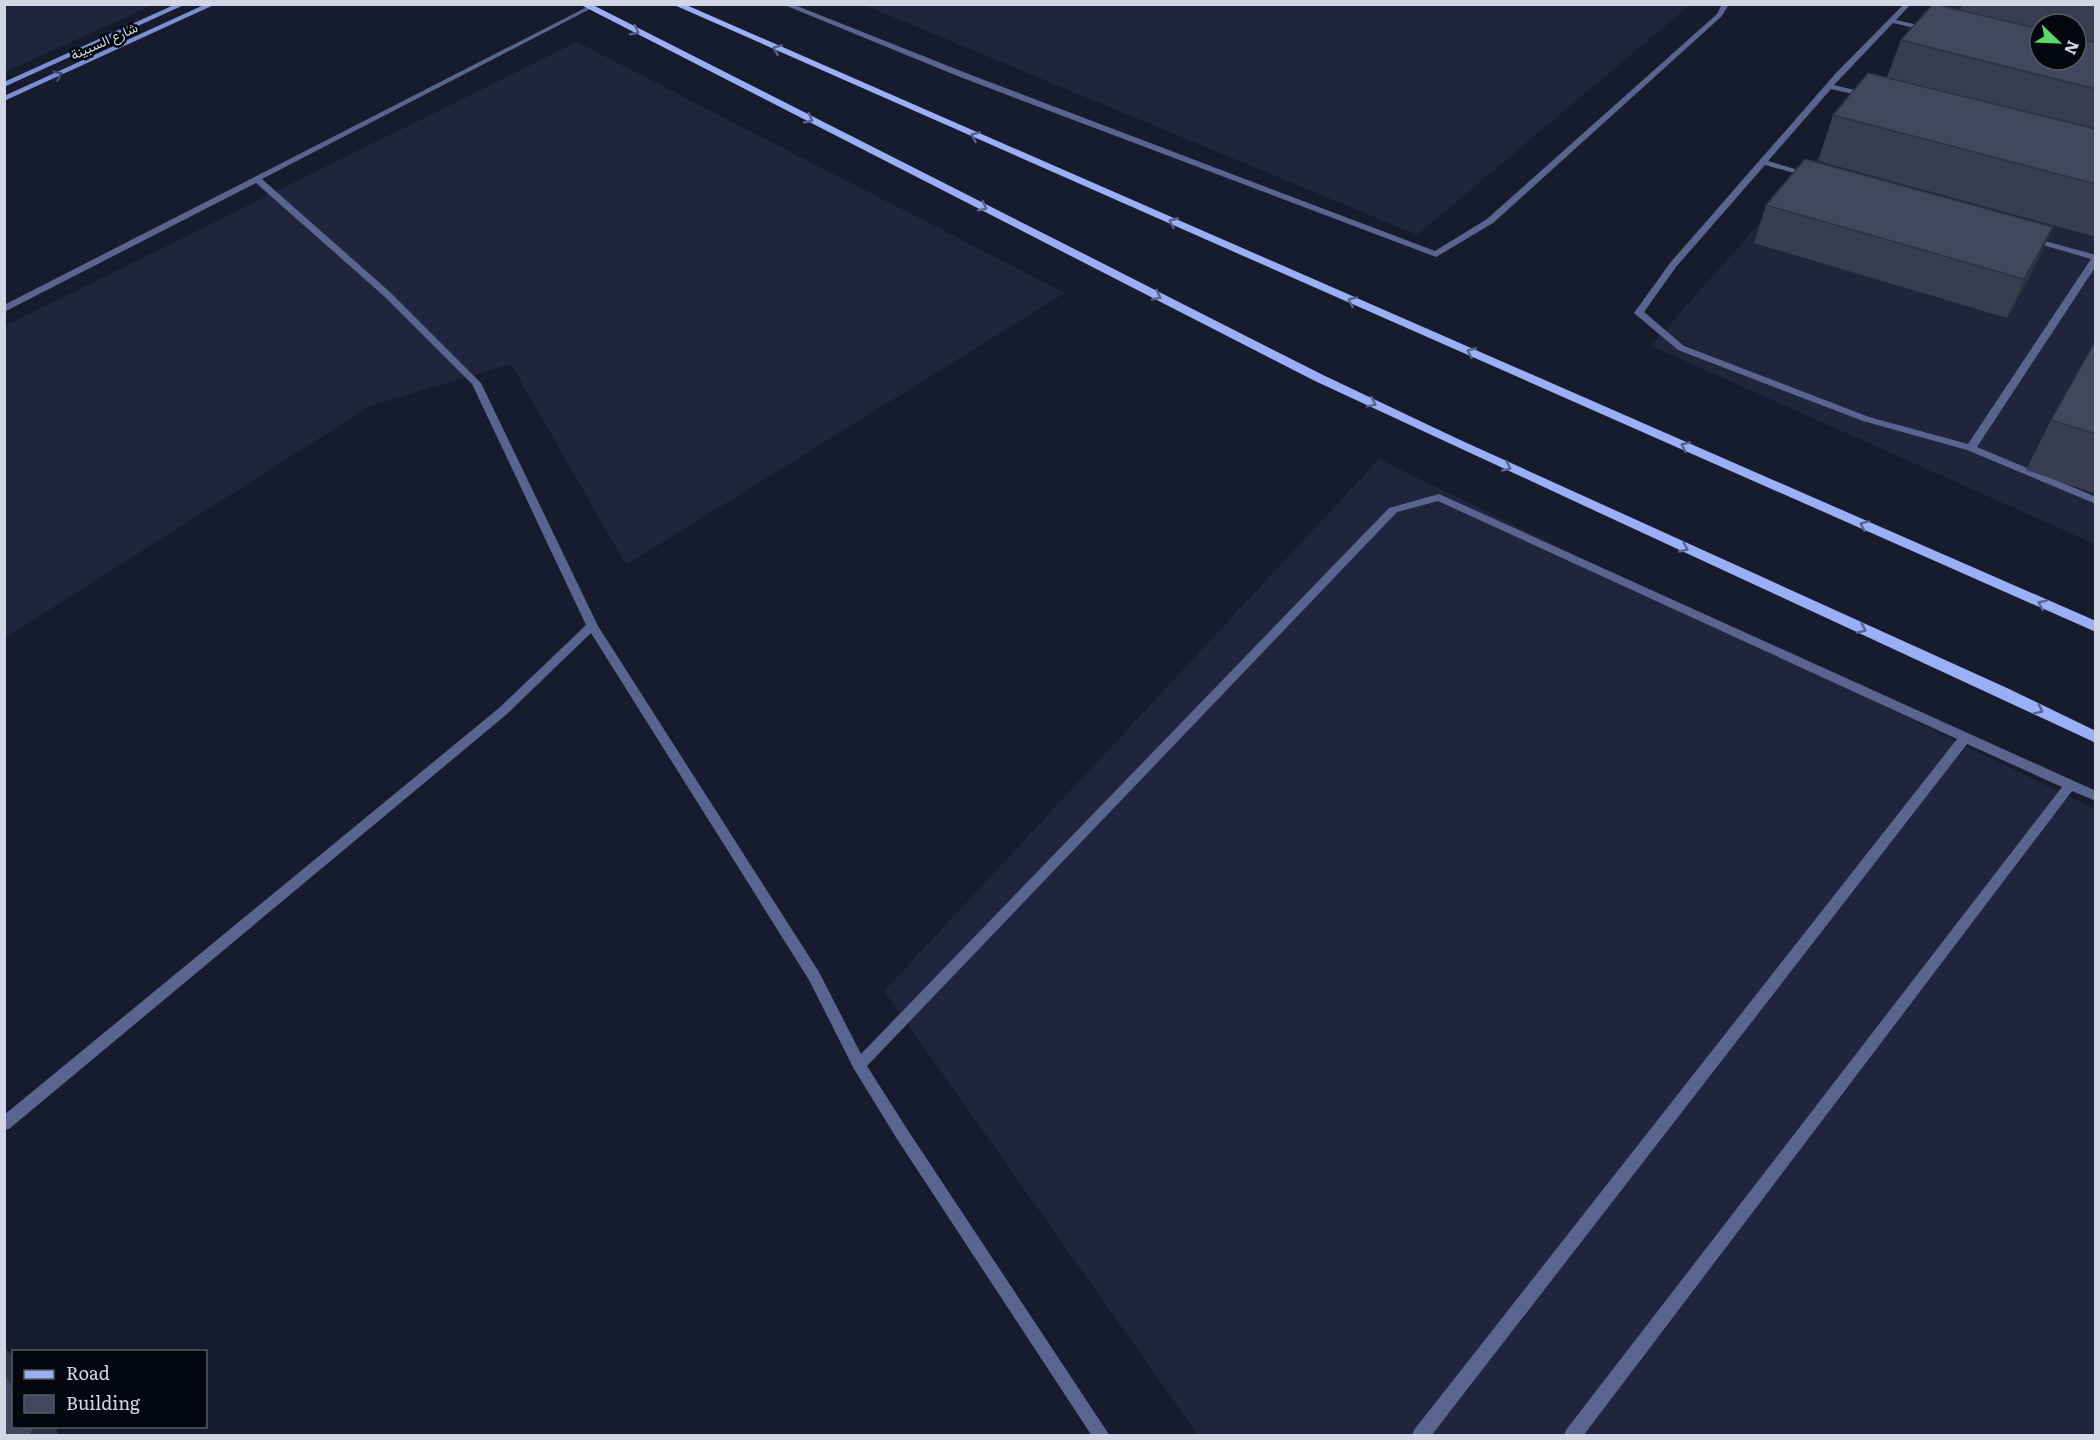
<svg xmlns="http://www.w3.org/2000/svg" width="2100" height="1440" viewBox="0 0 2100 1440" font-family="Literata,Vazirmatn,serif">
<rect width="100%" height="100%" fill="#161b2e"/>
<path fill="#1e253c" fill-rule="evenodd" d="M5 4H153V5L5 72Z
M864 5H1690L1417 235Z
M1952 5H2095V544L1651 346ZM2040 24H2076V60H2040Z
M577 42 1065 293 626 565 511 364 370 406 5 638V326Z
M1379 459 2095 809V1435H1198L884 991Z"/>
<g fill="none" stroke-linecap="round" stroke-linejoin="round">
<path fill="#59658f" fill-rule="evenodd" d="M782 4H792L966 73 1435 251 1487 219 1717 14 1722 4H1729L1722 16 1493 223 1436 257 960 77Z
M1904 4H1911L1896 20 1931 28V32L1893 23 1834 85 1871 94V98L1831 89 1768 161 1812 174V178L1765 165 1676 267 1644 312 1684 346 1869 417 1968 444 2091 259 2026 240 2030 237 2096 255V266L1977 447 2096 497V504L1967 450 1863 421 1678 350 1634 313 1670 263 1836 73Z"/>
<path fill="#59658f" fill-rule="evenodd" d="M587 7 592 8 262 179 391 293 481 383 598 626 819 972 861 1054 1389 508 1439 494 2096 791V801L2072 791 1583 1436H1564L1566 1430 2062 787 1967 744 1431 1436H1412L1414 1430 1957 739 1438 501 1397 512 867 1066 907 1129 1110 1436H1092L897 1139 854 1069 809 980 591 633 507 714 9 1129 4 1130V1115L499 708 586 625 472 384 385 297 256 183 4 312V305Z"/>
<path fill="#7b8ed2" fill-rule="evenodd" d="M176 4H186L4 87V82Z
M206 4H216L4 101V96Z"/>
<path fill="#9baff6" fill-rule="evenodd" d="M579 4H591L1323 375 1458 439 2007 688 2096 731V743L1315 381Z
M672 4H684L2096 621V632Z"/>
</g>
<path fill="#383e50" fill-rule="evenodd" d="M1962 4H2096V237L1818 161 1833 115 1887 77 1901 40 1960 10ZM2040 24H2076V60H2040Z
M1766 205 2053 227 2036 264 2007 318 1754 243Z
M2096 340V494L2026 470 2051 420Z"/>
<path fill="#2e3241" d="M2053 227 2036 264 2007 318 2024 279Z
M4 1346 14 1360V1387L4 1373Z
M37 1426H54L60 1436H29Z"/>
<path fill="#41485d" stroke="#2e3241" stroke-width="1.5" d="M1933 4 2040 29V60H2076V38L2096 43V89L1901 40Z
M1868 73 2096 129V184L1833 115Z
M1805 159 2053 227 2024 279 1766 205Z
M2096 340V434L2051 420Z
M4 1373 14 1387V1426H37L29 1436H4Z"/>
<defs><path id="oneway-chevron" d="M-2-3.5L2.5 0L-2 3.5" fill="none" stroke-width="1.6" stroke-linecap="round" stroke-linejoin="round" transform="scale(1.5)"/></defs>
<g stroke="#58638e">
<use href="#oneway-chevron" transform="translate(635 31) rotate(27)"/>
<use href="#oneway-chevron" transform="translate(777 49) rotate(-156)"/>
<use href="#oneway-chevron" transform="translate(809 119) rotate(27)"/>
<use href="#oneway-chevron" transform="translate(975 136) rotate(-156)"/>
<use href="#oneway-chevron" transform="translate(983 207) rotate(27)"/>
<use href="#oneway-chevron" transform="translate(1173 222) rotate(-156)"/>
<use href="#oneway-chevron" transform="translate(1157 296) rotate(27)"/>
<use href="#oneway-chevron" transform="translate(1352 301) rotate(-156)"/>
<use href="#oneway-chevron" transform="translate(1471 352) rotate(-157)"/>
<use href="#oneway-chevron" transform="translate(1372 403) rotate(26)"/>
<use href="#oneway-chevron" transform="translate(1685 446) rotate(-156)"/>
<use href="#oneway-chevron" transform="translate(1507 467) rotate(25)"/>
<use href="#oneway-chevron" transform="translate(1864 525) rotate(-156)"/>
<use href="#oneway-chevron" transform="translate(1684 548) rotate(25)"/>
<use href="#oneway-chevron" transform="translate(2042 604) rotate(-156)"/>
<use href="#oneway-chevron" transform="translate(1862 629) rotate(25)"/>
<use href="#oneway-chevron" transform="translate(2039 710) rotate(26)"/>
</g>
<use stroke="#404a70" href="#oneway-chevron" transform="translate(58 75) rotate(-24)"/>
<g text-anchor="middle" stroke-width="5" stroke-linejoin="round" paint-order="stroke">
<g font-size="14" fill="#d3d7e5" stroke="#05070e">
<text transform="translate(104 41) rotate(-24)" y="5">شارع السبينة</text>
</g>
</g>
<rect width="2100" height="1440" fill="none" stroke="#d3d7e5" stroke-width="12"/>
<rect x="12" y="1350" width="195" height="78" fill="#05070e" stroke="#575a64" stroke-width="1.5"/>
<rect x="24" y="1370" width="30" height="9" fill="#9baff6" stroke="#575a64" stroke-width="1.5"/>
<text x="66" y="1380" font-size="18" fill="#d3d7e5">Road</text>
<rect x="24" y="1395" width="30" height="18" fill="#41485d" stroke="#575a64" stroke-width="1.5"/>
<text x="66" y="1410" font-size="18" fill="#d3d7e5">Building</text>
<g transform="translate(2058 42) rotate(113)"><circle r="28" fill="#05070e" stroke="#575a64" stroke-width="1.5"/>
<path d="M0-4.5L10 22L0 15L-10 22Z" fill="#5fd56b"/>
<text y="-9" font-size="16" font-weight="bold" text-anchor="middle" fill="#d3d7e5">N</text>
</g>
</svg>
